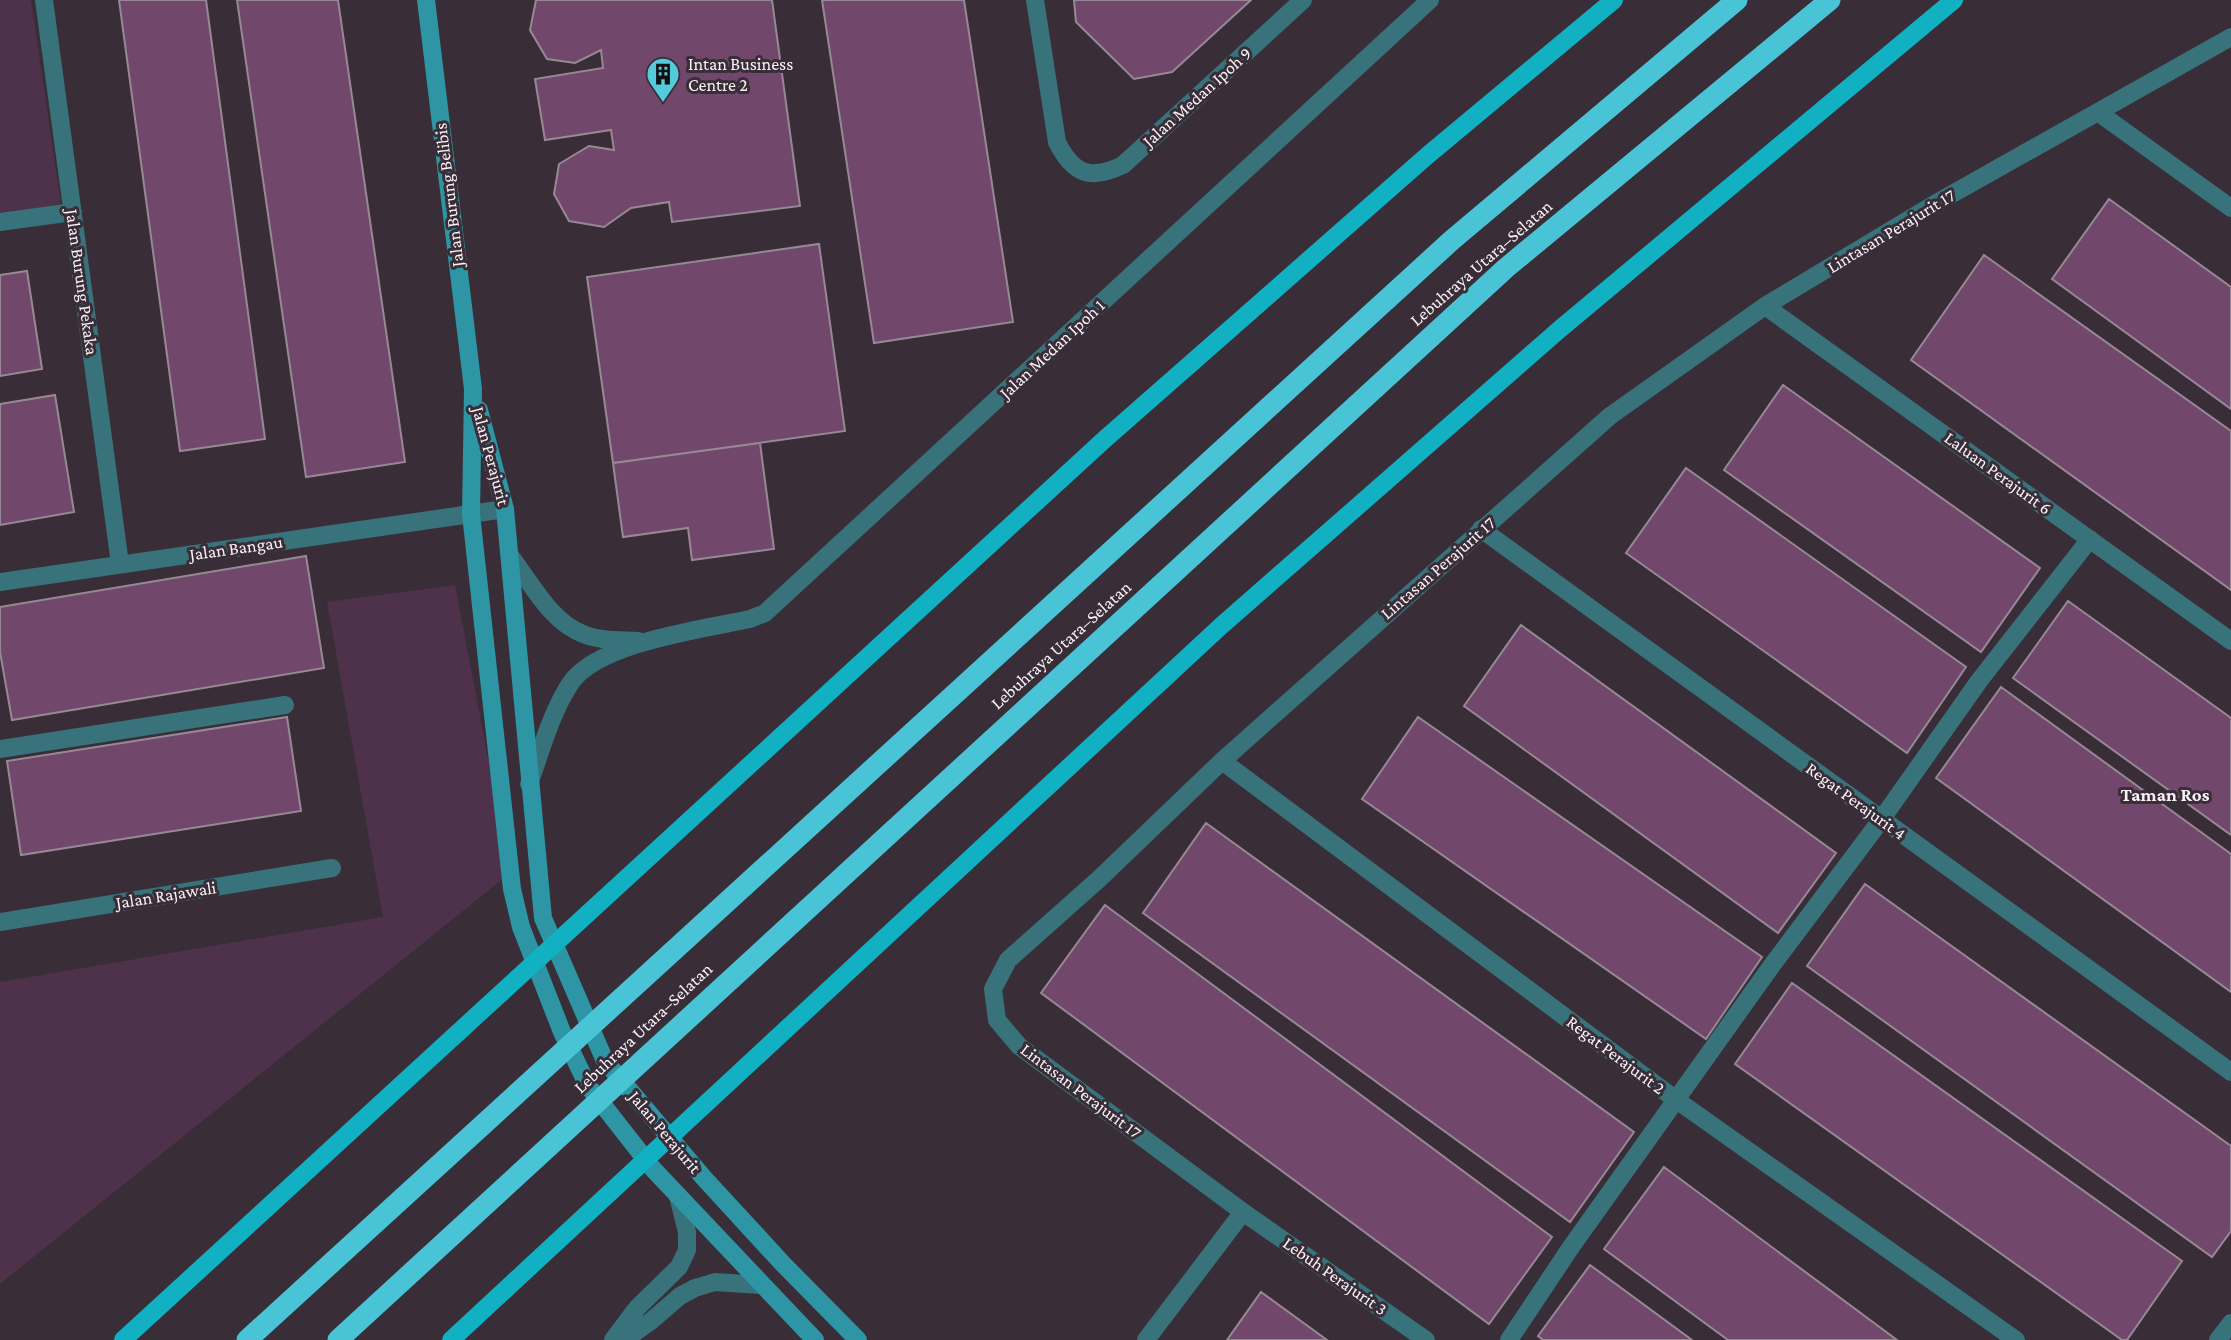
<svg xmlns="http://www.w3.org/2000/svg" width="2231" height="1340" viewBox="0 0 2231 1340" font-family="'Crimson Pro',serif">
<rect width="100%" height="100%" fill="#392d37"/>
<path fill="#4e314a" d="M0 0H31L61 204 0 215Z
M455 585 510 873 0 1284V982L383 917 327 602Z"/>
<path fill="#71476c" stroke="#968894" stroke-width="2" d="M119 0H206L265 439 180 451Z
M237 0H338L405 462 306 477Z
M536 0H772L800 206 672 222 669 202 631 208 604 227 569 221 554 194 559 164 589 146 614 150 611 130 545 140 535 79 603 68 601 50 575 63 547 59 530 30Z
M822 0H964L1013 322 874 343Z
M1074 0H1251L1172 72 1134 79 1076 22Z
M2109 199 2231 287V409L2052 279Z
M819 244 845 431 613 463 587 277Z
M1984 255 2231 431V590L1911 360Z
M27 271 42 369 0 376V275Z
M1783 385 2040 568 1981 652 1724 470Z
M55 395 74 512 0 525V404Z
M760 443 774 549 692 560 688 528 623 537 613 463Z
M1686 468 1966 667 1907 753 1626 553Z
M306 556 324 668 12 720 0 652V607Z
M2068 601 2231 718V835L2013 678Z
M1521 625 1836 853 1778 933 1464 706Z
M2001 687 2231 854V992L1936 778Z
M287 717 301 811 21 855 7 761Z
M1418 717 1762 957 1706 1039 1362 799Z
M1206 823 1634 1132 1570 1222 1143 913Z
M1865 884 2231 1146V1231L2212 1257 1807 966Z
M1105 905 1552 1237 1489 1324 1041 993Z
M1792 983 2182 1261 2127 1340H2122L1735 1064Z
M1664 1167 1897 1340H1728L1604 1249Z
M1590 1265 1692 1340H1543L1538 1336Z
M1261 1292 1327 1340H1227Z"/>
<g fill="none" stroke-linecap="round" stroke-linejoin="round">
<path stroke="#38727a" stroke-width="18" d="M1035 0 1057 142C1073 174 1090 181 1123 165L1303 0
M0 749 285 705"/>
<path stroke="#38727a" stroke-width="18" d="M44 0 120 564
M2099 113 2231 208
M0 222 73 212
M1765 306 2231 641
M1481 529 2231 1072
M511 557C531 583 551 622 583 634 600 641 619 640 638 641
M0 582 505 509
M1222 761 1675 1099 2016 1340
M529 784C541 751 551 713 570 684 596 643 703 629 750 619L765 613 1430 0
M0 922 332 868
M613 1340 637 1308 679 1267 687 1250V1232L678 1196
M624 1340 651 1321 680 1296 695 1288 715 1282 761 1285
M1146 1340 1243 1212
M1426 1340 1243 1212 1019 1046 997 1020 993 989 1008 960 1099 879 1222 761 1610 416 1765 306 1938 202 2231 37
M1509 1340 1571 1247 1770 968 1881 820 1979 681 2090 539
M2218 1340 2231 1323"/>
<path stroke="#2d95a3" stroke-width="18" d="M426 0 473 389 471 514 512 889 521 927 562 1032 588 1086 653 1169 815 1340
M479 410 505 509 543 918 605 1061 703 1177 783 1264 858 1340"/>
<path stroke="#11b0c2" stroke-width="18" d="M123 1340 1105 439 1428 155 1614 0
M451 1340 1221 626 1560 329 1954 0"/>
<path stroke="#48c4d6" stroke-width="21" d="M247 1340 1452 240 1737 0
M338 1340 1506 268 1830 0"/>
</g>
<defs>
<symbol id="building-pin" viewBox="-11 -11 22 30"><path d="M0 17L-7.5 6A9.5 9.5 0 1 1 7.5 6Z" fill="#53cbdb" stroke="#392d37"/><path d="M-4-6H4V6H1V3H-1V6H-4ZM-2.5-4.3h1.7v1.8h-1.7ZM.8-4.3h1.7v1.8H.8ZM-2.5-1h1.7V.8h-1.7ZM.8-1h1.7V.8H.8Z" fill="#111"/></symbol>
</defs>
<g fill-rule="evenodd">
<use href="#building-pin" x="644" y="55" width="38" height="52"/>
</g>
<g text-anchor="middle" stroke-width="6" stroke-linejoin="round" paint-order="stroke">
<g font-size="18" fill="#faf2f8" stroke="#392d37" text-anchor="start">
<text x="688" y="70">Intan Business<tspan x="688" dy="21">Centre 2</tspan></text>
</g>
<g font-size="18" fill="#faf2f8" stroke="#392d37">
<text transform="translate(1197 97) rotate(-42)" y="6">Jalan Medan Ipoh 9</text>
<text transform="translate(449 195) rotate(-97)" y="6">Jalan Burung Belibis</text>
<text transform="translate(1891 231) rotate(-31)" y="6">Lintasan Perajurit 17</text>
<text transform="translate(1481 263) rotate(-41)" y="6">Lebuhraya Utara–Selatan</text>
<text transform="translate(82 282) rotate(82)" y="6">Jalan Burung Pekaka</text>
<text transform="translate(1052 349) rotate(-43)" y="6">Jalan Medan Ipoh 1</text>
<text transform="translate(491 456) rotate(75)" y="6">Jalan Perajurit</text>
<text transform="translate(1998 473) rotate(36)" y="6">Laluan Perajurit 6</text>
<text transform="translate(236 548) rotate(-8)" y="6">Jalan Bangau</text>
<text transform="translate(1438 568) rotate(-41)" y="6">Lintasan Perajurit 17</text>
<text transform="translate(1061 645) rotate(-42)" y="6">Lebuhraya Utara–Selatan</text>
<text transform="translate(1856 801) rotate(36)" y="6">Regat Perajurit 4</text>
<text transform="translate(166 895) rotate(-9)" y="6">Jalan Rajawali</text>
<text transform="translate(643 1028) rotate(-43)" y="6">Lebuhraya Utara–Selatan</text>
<text transform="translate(1616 1055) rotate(37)" y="6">Regat Perajurit 2</text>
<text transform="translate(1081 1091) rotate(37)" y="6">Lintasan Perajurit 17</text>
<text transform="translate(665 1132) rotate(50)" y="6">Jalan Perajurit</text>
<text transform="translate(1335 1276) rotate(35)" y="6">Lebuh Perajurit 3</text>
</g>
<g font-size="19" font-weight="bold" fill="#faf2f8" stroke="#392d37">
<text x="2165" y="801">Taman Ros</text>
</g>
</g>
</svg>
